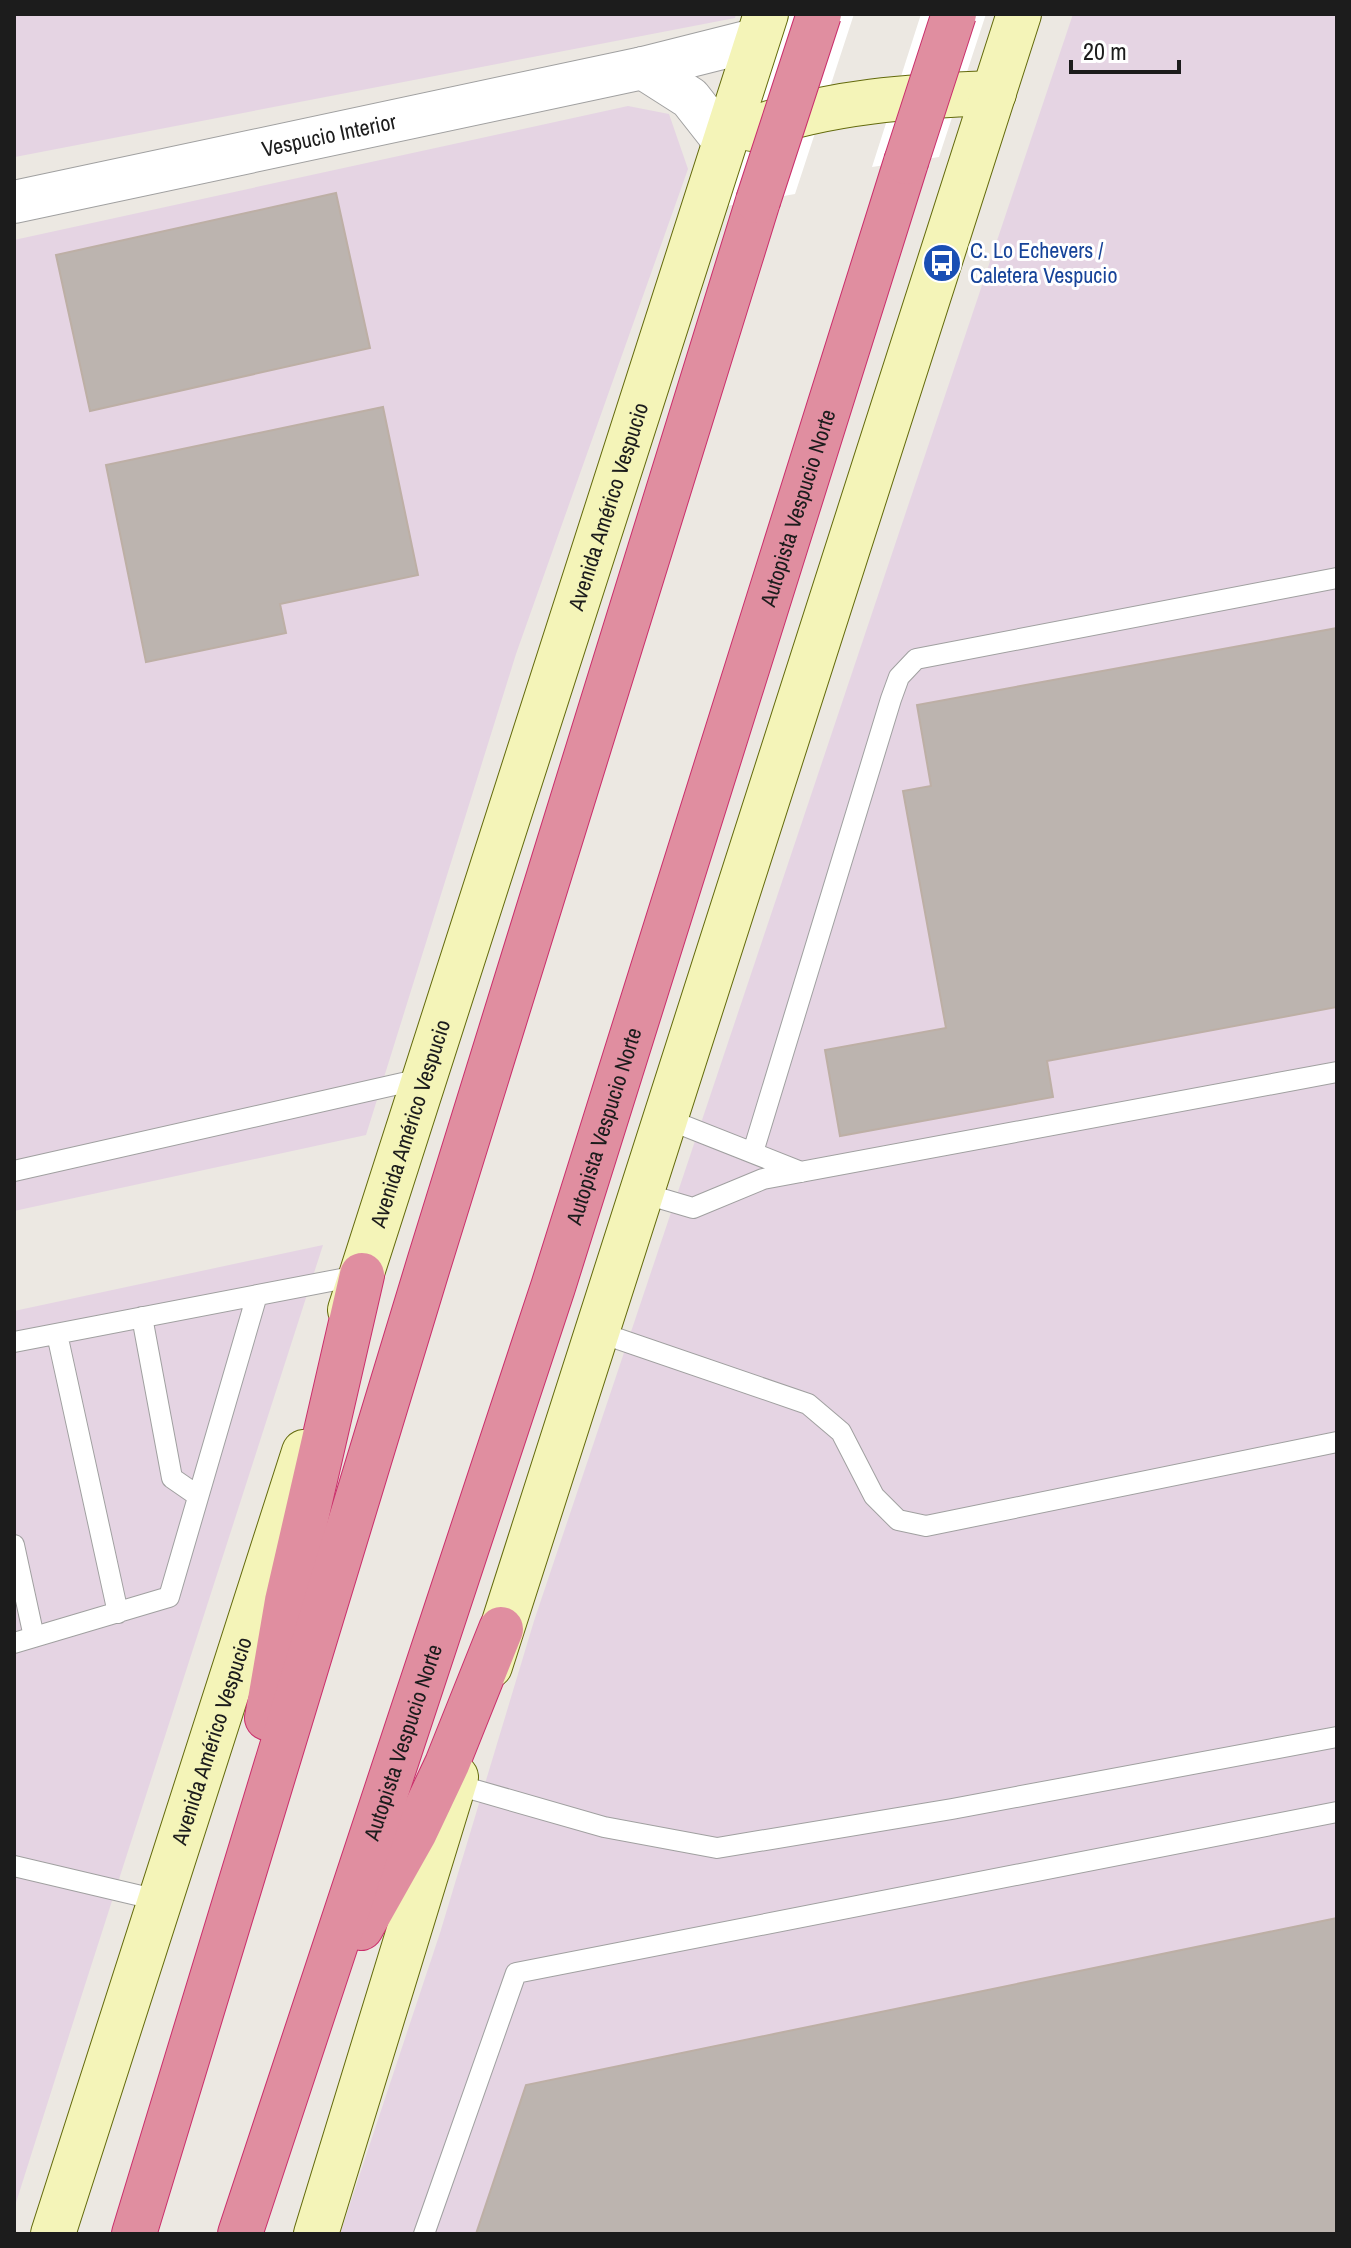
<svg xmlns="http://www.w3.org/2000/svg" width="1351" height="2248" viewBox="0 0 1351 2248" font-family="'Archivo Narrow',sans-serif">
<rect width="100%" height="100%" fill="#ece8e2"/>
<path fill="#e5d4e3" d="M14 14H736L735 18 15 157Z
M1073 14H1337V2234H340L440 1933 534 1621Z
M628 106 669 114 688 169 516 654 366 1135 14 1211V240Z
M323 1245 84 1988 14 2209V1311Z"/>
<path fill="#fff" d="M783 14H854L795 194 721 207Z
M921 14H986L939 157 872 167Z"/>
<path fill="#bcb4af" stroke="#bdafa5" stroke-width="2" d="M336 193 370 348 90 411 56 255Z
M383 407 418 575 280 604 286 633 146 662 106 465Z
M1337 628V1007L1047 1061 1053 1097 840 1136 825 1050 946 1028 903 791 931 786 917 705Z
M1337 1918V2234H476L526 2085Z"/>
<g fill="none" stroke-linecap="round" stroke-linejoin="round">
<defs>
<path id="lane" d="M667 1119 801 1172
M753 1152 891 699 899 677 916 659 1337 578
M14 1171 425 1078
M642 1193 693 1208 763 1179 1337 1072
M142 1317 172 1478 198 1496
M598 1332 808 1404 841 1432 874 1496 898 1520 926 1526 1337 1442
M57 1334 118 1613
M14 1342 362 1275
M14 1545 34 1637
M14 1643 169 1597 257 1295
M454 1784 604 1827 717 1848 952 1809 1337 1737
M14 1866 158 1900
M424 2234 516 1973 1337 1812"/>
<g id="street">
<path d="M643 68 690 98 723 140"/>
<path id="s1" d="M14 202 643 68 758 39"/>
</g>
<g id="secondary">
<path d="M752 129C829 101 913 96 994 93"/>
<path id="s2" d="M350 1310 766 14"/>
<path d="M490 1666 1019 14"/>
<path id="s3" d="M53 2234 304 1452"/>
<path d="M316 2234 456 1777"/>
</g>
<g id="highway">
<path d="M267 1718 287 1601 362 1275"/>
<path d="M361 1928 415 1832 447 1764 501 1629"/>
<path d="M134 2234 429 1263 758 201"/>
<path id="s4" d="M240 2234 553 1287 906 162"/>
</g>
</defs>
<use href="#lane" stroke="#a0a0a0" stroke-width="22"/>
<use href="#street" stroke="#a0a0a0" stroke-width="44"/>
<use href="#secondary" stroke="#636a0c" stroke-width="46"/>
<use href="#highway" stroke="#ca2f6b" stroke-width="46"/>
<use href="#lane" stroke="#fff" stroke-width="20"/>
<use href="#street" stroke="#fff" stroke-width="42"/>
<use href="#secondary" stroke="#f4f4b8" stroke-width="44"/>
<use href="#highway" stroke="#e08ea0" stroke-width="44"/>
<defs>
<path id="highway-bridge" d="M906 162 954 14
M758 201 819 14"/>
</defs>
<use href="#highway-bridge" stroke="#ca2f6b" stroke-width="46" stroke-linecap="butt"/>
<use href="#highway-bridge" stroke="#e08ea0" stroke-width="44"/>
</g>
<defs>
<symbol id="bus-disc" viewBox="-11 -11 22 22"><circle r="9.5" fill="#1a4fb4" stroke="#fff"/><path d="M-5-6H5V4H4V6H2V4H-2V6H-4V4H-5ZM-3.5-4V0h7V-4ZM-3.5 1.2v1.5H-2V1.2ZM2 1.2v1.5H3.5V1.2Z" fill="#fff"/></symbol>
</defs>
<g fill-rule="evenodd">
<use href="#bus-disc" x="920" y="241" width="44" height="44"/>
</g>
<g text-anchor="middle" stroke-width="6" stroke-linejoin="round" paint-order="stroke">
<g font-size="22" fill="#1c1c1c" stroke="#fff">
<text dy="8" stroke="none"><textPath href="#s1" startOffset="322">Vespucio Interior</textPath></text>
<text dy="8" stroke="none"><textPath href="#s2" startOffset="844">Avenida Américo Vespucio</textPath></text>
<text dy="8" stroke="none"><textPath href="#s4" startOffset="1814">Autopista Vespucio Norte</textPath></text>
<text dy="8" stroke="none"><textPath href="#s2" startOffset="196">Avenida Américo Vespucio</textPath></text>
<text dy="8" stroke="none"><textPath href="#s4" startOffset="1166">Autopista Vespucio Norte</textPath></text>
<text dy="8" stroke="none"><textPath href="#s3" startOffset="518">Avenida Américo Vespucio</textPath></text>
<text dy="8" stroke="none"><textPath href="#s4" startOffset="518">Autopista Vespucio Norte</textPath></text>
</g>
<g font-size="22" fill="#164399" stroke="#fff" text-anchor="start">
<text x="970" y="258">C. Lo Echevers /<tspan x="970" dy="25">Caletera Vespucio</tspan></text>
</g>
</g>
<rect width="1351" height="2248" fill="none" stroke="#1c1c1c" stroke-width="32"/>
<path d="M1071 60v12h108v-12" fill="none" stroke="#1c1c1c" stroke-width="4"/>
<text x="1083" y="60" font-size="24" fill="#1c1c1c" stroke="#ffffff" stroke-width="6" paint-order="stroke">20 m</text>
</svg>
